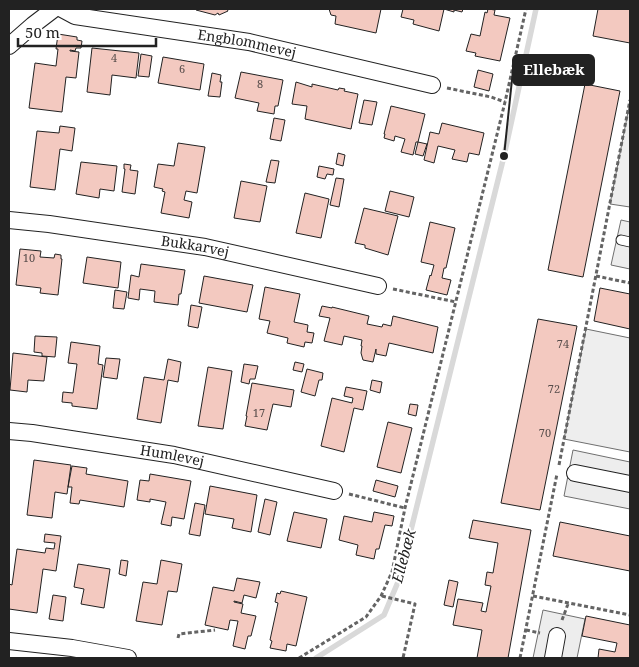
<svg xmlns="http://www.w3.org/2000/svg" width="639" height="667" viewBox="0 0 639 667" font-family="'Noto Serif',serif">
<rect width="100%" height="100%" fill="#fff"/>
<path fill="#eee" stroke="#6f6f6f" d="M630 102V207L610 204Z
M586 329 630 338V452L564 439Z"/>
<path fill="#ededed" stroke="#6f6f6f" d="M621 220 630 222V269L611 265Z
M573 450 630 462V509L564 496Z
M543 610 585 619 577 658H533Z"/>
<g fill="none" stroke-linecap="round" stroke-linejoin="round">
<path stroke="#d9d9d9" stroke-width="5.5" d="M316 658 384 615 398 582 504 156 536 9"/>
</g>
<path fill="#f3c9c0" stroke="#222" d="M195 9H227L228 11 219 15 218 13 215 15 196 10Z
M329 9H381L376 33 335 24 336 16 331 15Z
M403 9H463L462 12 454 10V12L444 9 439 31 413 24 414 20 401 17Z
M488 9 495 10 494 15 510 18 500 61 475 56 476 53 466 51 471 34 480 36 485 12 487 13Z
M598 9H630V43L593 36Z
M58 34 77 37V40L82 41 81 48H76L75 51 70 50V51L79 52 76 78 66 77 62 112 29 108 35 63 56 66 58 49H56Z
M92 48 139 53 136 78 112 75 110 95 87 92Z
M141 54 152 56 149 77 138 76Z
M163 57 204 64 200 90 158 83Z
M478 70 493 74 489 91 474 87Z
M241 72 283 80 278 106H275L274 114 257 111 259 103 235 98Z
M212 73 221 75 220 82H222L220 97 208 96Z
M296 82 312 87V84L338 90 339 88 345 89 344 91 358 94 351 129 305 119 307 106 292 104Z
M585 84 620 91 583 277 548 270Z
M364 100 377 102 372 125 359 123Z
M391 106 425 114 418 142 427 144 423 156 415 154 418 142H416L413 155 401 152 405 139 395 136 394 141 384 138 385 134H384Z
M274 118 285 120 281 141 270 139Z
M442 123 484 133 479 155 469 153 467 162 452 159 455 150 438 146 434 163 424 160 430 132 439 134Z
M60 126 75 128 72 151 60 149 55 190 30 187 37 131 59 133Z
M178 143 205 147 197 193 186 191 184 200 192 202 189 218 161 213 165 192 162 191 163 189 154 187 158 164 174 166Z
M338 153 345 155 343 166 336 164Z
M271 160 279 161 275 183 266 182Z
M81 162 117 166 114 191 100 189 99 198 76 194Z
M124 164 131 165 130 170 138 171 135 194 122 192 125 169H124Z
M319 166 334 169 333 175 327 174 325 179 317 177Z
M336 178 344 179 339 207 330 205Z
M241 181 267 186 260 222 234 218Z
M390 191 414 197 409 217 385 211Z
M305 193 329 199 321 238 296 233Z
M364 208 398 216 388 255 365 248V245L355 243Z
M430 222 455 228 446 268H444L442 278 451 280 447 295 426 290 430 275 431 276 434 265 421 262Z
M20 249 41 251 40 257 54 258 55 254 61 255V259H62L58 295 40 293 41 288 16 285Z
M87 257 121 262 118 288 83 283Z
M141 264 185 270 181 294H179L178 305 154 302 155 291 140 289 139 300 128 298 131 275 139 277Z
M204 276 253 285 247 312 199 303Z
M265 287 300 294 294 322 308 325 307 332 314 333 312 343 305 342 304 347 287 343 288 338 267 333 270 321 259 319Z
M600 288 630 294V329L594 321Z
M115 290 127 292 124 309 113 308Z
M191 305 202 307 198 328 188 326Z
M322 306 332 308V307L369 316 367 324 382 327 383 324 391 326 393 316 438 327 433 353 389 343 386 356 376 354V349L373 362 363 360 361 353 362 346H361L362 340 344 336 342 345 324 341 330 318 319 316Z
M538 319 577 326 540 510 501 503Z
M35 336 57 337 55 357 42 356V353L34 352Z
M71 342 100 346 98 364 103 365 97 409 72 406V403L62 402 63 392 73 393 77 364 68 363Z
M13 353 47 357 44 381 28 380 27 392 10 390Z
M106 358 120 359 117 379 103 377Z
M168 359 181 362 178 382 168 380 161 423 137 419 144 377 164 380Z
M295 362 304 364 302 372 293 370Z
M244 364 258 366 255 379H250L249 384 241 382Z
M208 367 232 371 223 429 198 426Z
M307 369 323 373 322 380H319L315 396 301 392Z
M372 380 382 382 380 393 370 390Z
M252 383 294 390 291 407 273 404 267 430 245 426 247 416H246Z
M346 387 367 391 363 410 354 408 344 452 321 446 332 398 352 403 353 398 344 396Z
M410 404 418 405 416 416 408 414Z
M388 422 412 428 401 473 377 467Z
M34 460 71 465 67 494 55 492 52 518 27 515Z
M72 466 87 468 86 474 128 481 124 507 80 500 79 504 70 503 72 487H68Z
M150 474 191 481 184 519 172 517 171 526 161 524 166 502 150 499V502L137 500 140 480 149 481Z
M376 480 398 486 395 497 373 491Z
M210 486 257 495 251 532 232 528 234 519 205 514Z
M265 499 277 502 270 535 258 532Z
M195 503 205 505 200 536 189 534Z
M294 512 327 519 321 548 287 541Z
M374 512 394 516 392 526 385 525 379 549H376L374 559 356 555 358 545 339 540 344 516 372 522Z
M473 520 531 530 508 658H477L482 630 453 625 458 599 483 603 481 611 486 612 491 586 485 585 487 572 493 573 498 543 469 538Z
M560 522 630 536V571L553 556Z
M45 534 61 536 56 571 43 569 37 613 9 609V584L12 585 17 549 45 553 46 548 54 549 55 543 44 542Z
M121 560 128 561 126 576 119 574Z
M161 560 182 564 177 592 168 591 162 625 136 621 143 582 157 584Z
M78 564 110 569 104 608 81 604 84 589 74 587Z
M237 578 260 582 256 598 244 595 242 603 234 601V602L243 604 241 613 256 616 251 636H248L245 649 233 646 238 621 230 620 228 630 205 625 213 587 234 591Z
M449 580 458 582 453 607 444 605Z
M281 591 307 597 296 646 287 644 286 651 270 648 272 641 270 640 278 603 275 602 277 593 280 594Z
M53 595 66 597 63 621 49 619Z
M586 616 630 625V658H598L599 649 615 652 617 643 582 636Z"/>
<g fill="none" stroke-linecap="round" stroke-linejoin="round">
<defs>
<path id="lane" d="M621 240 630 242"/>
<g id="street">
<path id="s1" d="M62 9 75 16 249 42 432 85"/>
<path d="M9 46 33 25 54 9"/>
<path id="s2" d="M9 220 49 224 205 247 378 286"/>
<path id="s3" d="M9 431 32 433 174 455 334 491"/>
<path d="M575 473 630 484"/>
<path d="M9 641 72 648 128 658"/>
<path d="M553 658 557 636"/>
</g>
</defs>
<use href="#lane" stroke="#222" stroke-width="11"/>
<use href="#street" stroke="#222" stroke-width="18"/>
<path stroke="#646464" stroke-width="3" stroke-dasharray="4 2.5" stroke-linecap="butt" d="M447 88 491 97 505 102
M596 276 630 283
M393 289 456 302
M559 465 630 100
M349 494 405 508
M382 596 415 604 403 658
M533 596 630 615
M562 620 568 604
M526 630 540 633
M178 638 179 634 215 630
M299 658 366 617 381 596 392 572 405 508 505 102 526 9
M520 658 557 474"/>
<use href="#lane" stroke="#fff" stroke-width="9"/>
<use href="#street" stroke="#fff" stroke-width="16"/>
</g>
<g text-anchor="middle" stroke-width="4" stroke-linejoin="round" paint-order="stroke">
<g font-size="11" fill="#564c4a">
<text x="114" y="62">4</text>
<text x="182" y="73">6</text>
<text x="260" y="88">8</text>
<text x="29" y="262">10</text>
<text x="563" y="348">74</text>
<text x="554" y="393">72</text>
<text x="259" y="417">17</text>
<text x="545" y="437">70</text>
</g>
<g font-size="14" fill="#222" stroke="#fff">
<text dy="5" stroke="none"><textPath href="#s1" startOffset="189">Engblommevej</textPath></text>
<text dy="5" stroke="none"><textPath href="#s2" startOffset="188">Bukkarvej</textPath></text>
<text dy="5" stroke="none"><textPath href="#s3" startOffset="165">Humlevej</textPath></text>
</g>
<g font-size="15" font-style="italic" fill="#222" stroke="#fff">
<text transform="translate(404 556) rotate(-75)" y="5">Ellebæk</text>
</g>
</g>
<path fill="none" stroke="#222" stroke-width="2" d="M504 156L513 70"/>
<circle fill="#222" stroke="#fff" stroke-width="2" cx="504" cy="156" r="5"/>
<rect fill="#222" stroke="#222" stroke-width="2" x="513" y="55" width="81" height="30" rx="5"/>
<g font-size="15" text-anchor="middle" font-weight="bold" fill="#fff">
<text x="554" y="75">Ellebæk</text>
</g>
<rect width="639" height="667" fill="none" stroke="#222222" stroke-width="20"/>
<path d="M18 38v8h138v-8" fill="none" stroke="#222222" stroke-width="2.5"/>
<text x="25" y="38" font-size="15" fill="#222222" stroke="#ffffff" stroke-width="4" paint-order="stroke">50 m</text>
</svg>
